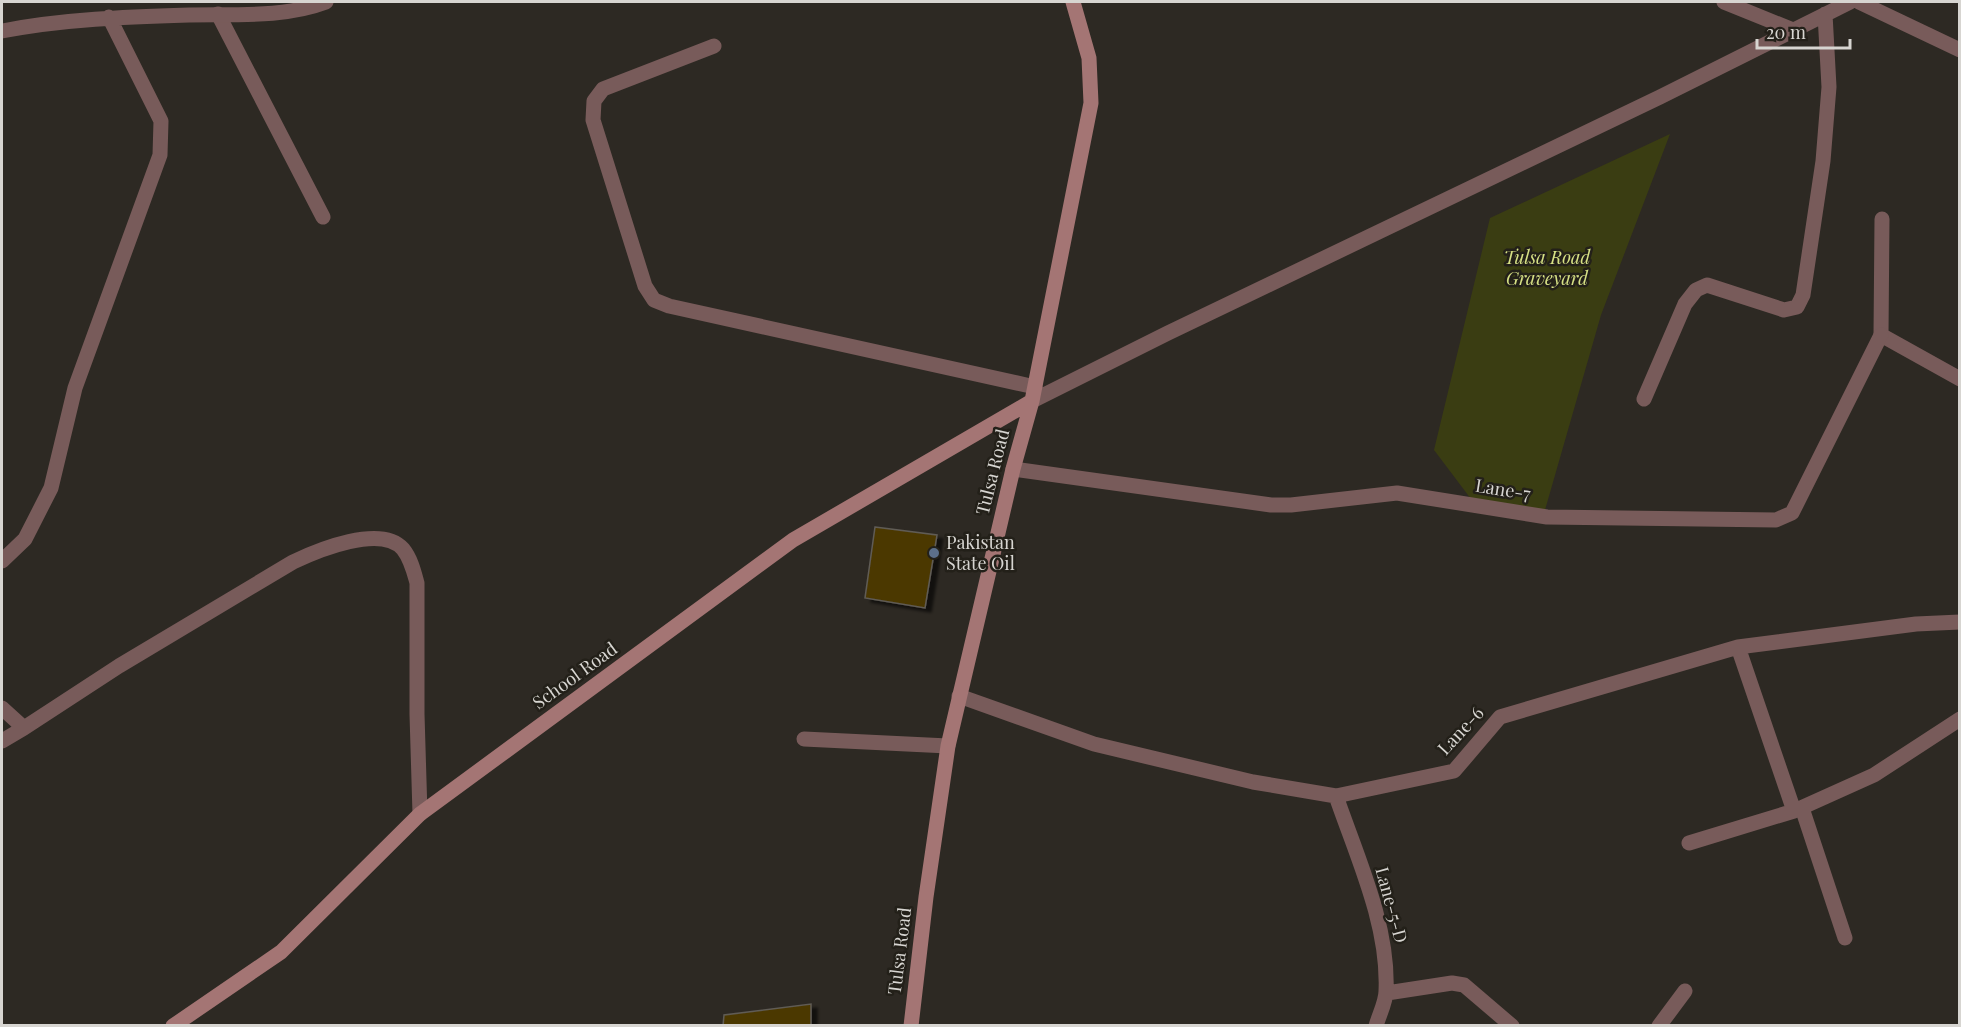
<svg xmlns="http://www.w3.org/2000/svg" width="1961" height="1027" viewBox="0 0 1961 1027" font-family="'Playfair Display',serif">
<defs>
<filter id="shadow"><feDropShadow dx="6" dy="4" stdDeviation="1.5" flood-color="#0009"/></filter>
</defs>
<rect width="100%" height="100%" fill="#2d2923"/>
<path fill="#3a3d12" d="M1670 134 1601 315 1543 517 1477 507 1434 450 1490 218Z"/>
<path fill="#4c3905" stroke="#605c55" stroke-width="1.5" filter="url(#shadow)" d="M875 527 937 535 925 608 865 598Z
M811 1004V1026H723L724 1015Z"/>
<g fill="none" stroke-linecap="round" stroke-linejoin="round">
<path stroke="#785b5a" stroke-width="15" d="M218 14 323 217
M1882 219 1881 335 1960 379"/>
<path stroke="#785b5a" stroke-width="15" d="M1724 2 1793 30
M1859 2 1960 50
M2 31C64 19 126 17 189 15 234 14 284 18 326 2
M714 46 603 89 594 101 593 120 645 286 654 300 669 306 1035 387
M1644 399 1685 304 1696 290 1707 285 1784 310 1797 307 1803 295 1823 161 1829 87 1825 14
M1032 401 1168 333 1660 97 1850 2
M1013 469 1271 505H1291L1397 493 1547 517 1776 520 1792 513 1881 335
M2 561 25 539 51 488 75 388 160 155 161 121 109 17
M1738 647 1794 811
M959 696 1094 744 1253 782 1336 796 1454 771 1500 717 1738 647 1916 624 1960 622
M2 708 24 728
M804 739 948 746
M2 741 24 728 119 666 293 562C318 550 381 524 403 549 411 559 414 572 417 583V714L420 814
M1336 796C1357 857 1389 925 1386 991 1386 1002 1379 1015 1376 1026
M1802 808 1845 938
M1689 843 1794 811 1874 775 1960 719
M1387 993 1452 983 1464 985 1512 1026
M1659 1026 1685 991"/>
<path stroke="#a47574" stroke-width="15" d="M173 1026 281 952 420 814 793 540 1032 401
M911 1026 926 897 948 746 1013 469 1032 401 1091 103 1089 58 1073 2"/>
</g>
<circle fill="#5c6f8a" stroke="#232019" stroke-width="2" cx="934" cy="553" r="6"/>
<g text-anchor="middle" stroke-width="5" stroke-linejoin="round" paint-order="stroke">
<g font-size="18" font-style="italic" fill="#d7e185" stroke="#232019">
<text x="1547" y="264">Tulsa Road<tspan x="1547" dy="21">Graveyard</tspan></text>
</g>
<g font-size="18" fill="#d7d5d1" stroke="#232019">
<text transform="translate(993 472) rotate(-76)" y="6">Tulsa Road</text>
<text transform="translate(1503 490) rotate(9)" y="6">Lane-7</text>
<text transform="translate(575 676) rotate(-36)" y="6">School Road</text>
<text transform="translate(1461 731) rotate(-47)" y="6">Lane-6</text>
<text transform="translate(1391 905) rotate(75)" y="6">Lane-5-D</text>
<text transform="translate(900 951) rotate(-83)" y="6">Tulsa Road</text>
</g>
<g font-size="18" fill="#d7d5d1" stroke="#232019" text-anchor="start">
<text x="946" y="549">Pakistan<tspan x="946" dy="21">State Oil</tspan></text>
</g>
</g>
<rect width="1961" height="1027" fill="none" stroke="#d7d5d1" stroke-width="6"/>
<path d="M1757 39v9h93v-9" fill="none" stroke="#d7d5d1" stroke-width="3"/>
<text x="1766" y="39" font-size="18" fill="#d7d5d1" stroke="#232019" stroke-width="4.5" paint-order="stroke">20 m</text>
</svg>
